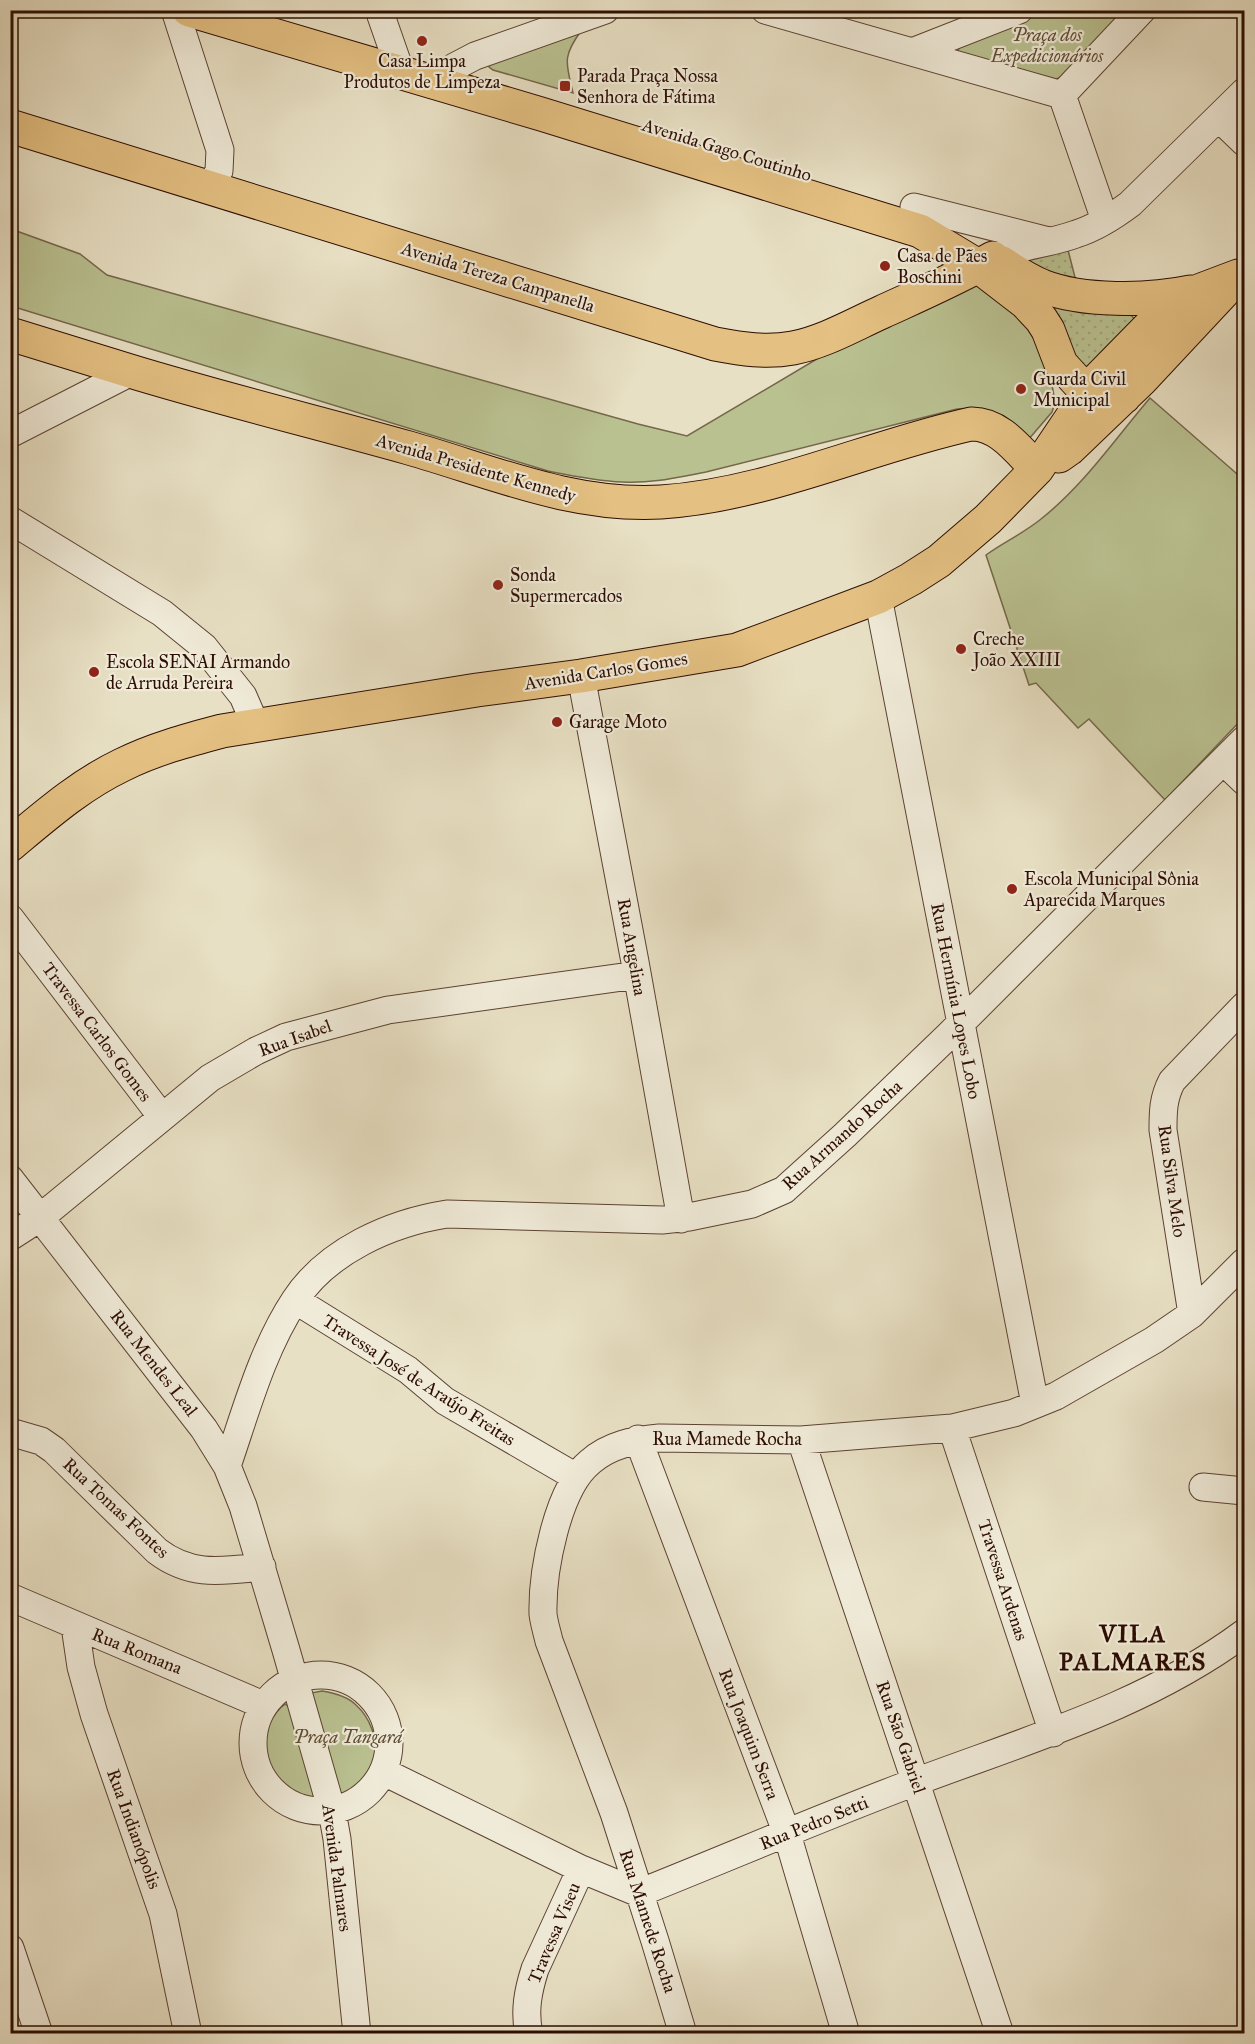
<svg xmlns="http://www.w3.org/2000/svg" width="1255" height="2044" viewBox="0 0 1255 2044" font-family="'IM FELL Great Primer',serif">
<defs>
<pattern id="grass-dots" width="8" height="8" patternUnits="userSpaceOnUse" patternTransform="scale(1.5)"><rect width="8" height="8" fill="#bac191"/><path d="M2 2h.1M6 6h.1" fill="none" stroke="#a0a57b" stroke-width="1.8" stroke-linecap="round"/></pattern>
</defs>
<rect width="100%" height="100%" fill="#e8e0c4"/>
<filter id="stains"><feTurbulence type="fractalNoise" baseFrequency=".00333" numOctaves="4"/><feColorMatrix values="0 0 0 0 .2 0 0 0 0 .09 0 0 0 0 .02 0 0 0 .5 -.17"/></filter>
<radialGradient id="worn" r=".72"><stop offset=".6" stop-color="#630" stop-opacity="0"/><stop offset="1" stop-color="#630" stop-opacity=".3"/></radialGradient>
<path fill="url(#grass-dots)" stroke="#74674a" stroke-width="1.5" d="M1068 250 1077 285 1062 283 1017 255Z
M1032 289 1120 310 1132 316 1139 324 1088 375Z"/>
<path fill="#bac191" stroke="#74674a" stroke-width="1.5" d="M1048 11H1130L1066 74 1057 79 1045 78 958 53 959 47 965 42Z
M581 31C562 57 566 63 573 93L493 70 489 67 490 64Z
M11 229 80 254 107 275 638 424 687 436 827 353 982 282 1020 312 1046 351 1054 396V406L1052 412 1028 440 972 408 957 409 706 472C679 477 650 484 622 482 597 481 573 476 548 471L11 306Z
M1150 398 1244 480V717L1165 800 1089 719 1078 728 1036 683 1029 685 986 555C1004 542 1024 533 1041 519 1084 485 1115 439 1150 398Z
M322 1691C335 1693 347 1696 356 1705 385 1731 384 1788 344 1802L340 1799 311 1693Z
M285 1704 289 1707 317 1803V1808C275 1804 251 1766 268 1726 272 1718 277 1709 285 1704Z"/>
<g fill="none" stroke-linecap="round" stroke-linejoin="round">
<defs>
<path id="minor" d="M175 10 220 150 219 171 209 188
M379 10 401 73
M765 10 1062 95
M912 52 1019 10
M439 84 454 67 475 56 605 10
M1062 95 1105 220
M1062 95 1142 10
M1219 118 1244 142
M914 207 1045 240
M994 257C1021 245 1049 244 1076 234 1095 228 1114 216 1130 204L1244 92
M10 434 131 372
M10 520 162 613 204 647 243 696 256 726
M878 597 1035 1404
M581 676 635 962 681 1219
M1223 761 1244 781
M10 918 162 1117
M10 1179 204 1429 227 1466 243 1506 286 1650 332 1811 337 1839 357 2034
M10 1237 41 1217 210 1078 256 1051 286 1037 388 1010 637 975
M295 1300 408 1370 445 1401 576 1477
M1192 1314 1163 1130C1163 1112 1163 1098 1172 1081L1244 1006
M952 1428 1053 1733
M10 1432 41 1441 54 1450 157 1551C191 1577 222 1571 262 1567
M638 1439 787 1834 846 2034
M801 1440 1000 2034
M227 1466C246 1411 262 1350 295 1300 327 1251 390 1223 447 1214L662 1220 689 1217 752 1204 784 1190 845 1135 948 1036 1244 740
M1203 1487 1244 1491
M10 1597 263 1705
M75 1626 81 1667 94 1714 163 1914 188 2034
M253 1743a68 68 0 1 1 136 0a68 68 0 1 1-136 0Z
M384 1772 581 1869 639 1893C732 1856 824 1816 918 1781 1030 1739 1147 1705 1244 1633
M10 1948 39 2034
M529 2034C524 2011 528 1991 535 1969L581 1869
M683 2034 655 1941 614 1813 549 1641C547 1632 544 1623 543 1614 542 1572 557 1489 590 1462 609 1445 634 1440 659 1438L801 1440 952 1428 1014 1413 1056 1396 1154 1340 1192 1314 1244 1262"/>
<path id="major" d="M189 10 541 114 920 231 978 266 1026 303 1041 319 1048 330 1061 364 1082 387 1105 398 1124 397
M10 126 715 344C742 349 766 353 793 348 824 342 853 325 882 312 919 295 958 278 993 258
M1002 263C1015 272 1028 280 1042 286 1083 302 1148 301 1191 292
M10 334C50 346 90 359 130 371 222 399 316 422 409 448 493 472 572 507 661 502 768 495 867 447 971 424 999 423 1019 451 1037 469
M1059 456 1069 449 1142 379 1228 287
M10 845C46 815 80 785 122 765 154 749 188 740 222 731L477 690 581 676 737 650 878 597 911 579 939 561 988 519 1037 469 1097 380 1152 324 1201 290 1238 276"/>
</defs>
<use href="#minor" stroke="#5c4232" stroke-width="29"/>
<use href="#major" stroke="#2d0d02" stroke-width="35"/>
<use href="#minor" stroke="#f0ebd9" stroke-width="27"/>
<use href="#major" stroke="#e4c082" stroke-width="33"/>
</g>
<g fill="#8f2418" stroke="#f0ebd9" stroke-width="2">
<circle cx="422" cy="41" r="6"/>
<rect x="559" y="80" width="12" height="12" rx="3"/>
<circle cx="885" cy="266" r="6"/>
<circle cx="1021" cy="389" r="6"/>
<circle cx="498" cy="585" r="6"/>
<circle cx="961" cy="649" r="6"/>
<circle cx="94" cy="672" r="6"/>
<circle cx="557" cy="722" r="6"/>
<circle cx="1012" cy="889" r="6"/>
</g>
<g text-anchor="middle" stroke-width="4.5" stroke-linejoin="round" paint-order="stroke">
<g font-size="18" font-style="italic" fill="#5e4c34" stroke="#f0ebd9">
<text x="1047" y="41">Praça dos<tspan x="1047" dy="21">Expedicionários</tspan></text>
<text x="348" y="1743">Praça Tangará</text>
</g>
<g font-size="18" fill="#2d0d02" stroke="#f0ebd9" text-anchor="start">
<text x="422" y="67" text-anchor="middle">Casa Limpa<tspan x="422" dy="21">Produtos de Limpeza</tspan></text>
<text x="577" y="82">Parada Praça Nossa<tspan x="577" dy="21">Senhora de Fátima</tspan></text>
<text x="897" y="262">Casa de Pães<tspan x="897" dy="21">Boschini</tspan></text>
<text x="1033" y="385">Guarda Civil<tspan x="1033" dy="21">Municipal</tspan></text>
<text x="510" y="581">Sonda<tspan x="510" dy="21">Supermercados</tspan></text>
<text x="973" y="645">Creche<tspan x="973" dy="21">João XXIII</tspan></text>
<text x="106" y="668">Escola SENAI Armando<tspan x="106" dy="21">de Arruda Pereira</tspan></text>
<text x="569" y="728">Garage Moto</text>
<text x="1024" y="885">Escola Municipal Sônia<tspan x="1024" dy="21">Aparecida Marques</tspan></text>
</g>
<g font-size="18" fill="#2d0d02" stroke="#f0ebd9">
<text transform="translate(727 150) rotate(17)" y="6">Avenida Gago Coutinho</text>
<text transform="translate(498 277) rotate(17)" y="6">Avenida Tereza Campanella</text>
<text transform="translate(476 468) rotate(16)" y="6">Avenida Presidente Kennedy</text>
<text transform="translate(606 671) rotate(-9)" y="6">Avenida Carlos Gomes</text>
<text transform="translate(632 947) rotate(80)" y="6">Rua Angelina</text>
<text transform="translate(956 1001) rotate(79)" y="6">Rua Hermínia Lopes Lobo</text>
<text transform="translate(97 1032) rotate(53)" y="6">Travessa Carlos Gomes</text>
<text transform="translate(295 1038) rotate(-20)" y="6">Rua Isabel</text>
<text transform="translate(842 1135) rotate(-42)" y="6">Rua Armando Rocha</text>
<text transform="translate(1172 1181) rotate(82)" y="6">Rua Silva Melo</text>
<text transform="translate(154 1363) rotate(52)" y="6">Rua Mendes Leal</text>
<text transform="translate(419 1380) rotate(33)" y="6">Travessa José de Araújo Freitas</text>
<text x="727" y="1445">Rua Mamede Rocha</text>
<text transform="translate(116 1508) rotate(43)" y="6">Rua Tomas Fontes</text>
<text transform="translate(1003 1580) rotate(72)" y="6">Travessa Ardenas</text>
<text transform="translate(137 1651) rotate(22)" y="6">Rua Romana</text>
<text transform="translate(749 1734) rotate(69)" y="6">Rua Joaquim Serra</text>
<text transform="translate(901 1737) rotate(71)" y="6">Rua São Gabriel</text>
<text transform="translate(814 1823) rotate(-22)" y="6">Rua Pedro Setti</text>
<text transform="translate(134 1829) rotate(70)" y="6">Rua Indianópolis</text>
<text transform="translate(337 1868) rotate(82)" y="6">Avenida Palmares</text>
<text transform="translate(648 1921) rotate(72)" y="6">Rua Mamede Rocha</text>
<text transform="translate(554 1933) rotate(-67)" y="6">Travessa Viseu</text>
</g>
<g font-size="24" font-weight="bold" letter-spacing="1.5" fill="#2d0d02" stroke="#f0ebd9">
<text x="1133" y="1642">VILA<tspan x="1133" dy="28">PALMARES</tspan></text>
</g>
</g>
<rect width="1255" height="2044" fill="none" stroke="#e8e0c4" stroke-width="36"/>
<rect x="12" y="12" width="1231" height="2020" fill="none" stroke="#2d0d02" stroke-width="3"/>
<rect x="18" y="18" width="1219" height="2008" fill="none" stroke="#2d0d02" stroke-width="1.5"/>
<rect width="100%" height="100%" filter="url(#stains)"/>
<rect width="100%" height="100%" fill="url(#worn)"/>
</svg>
